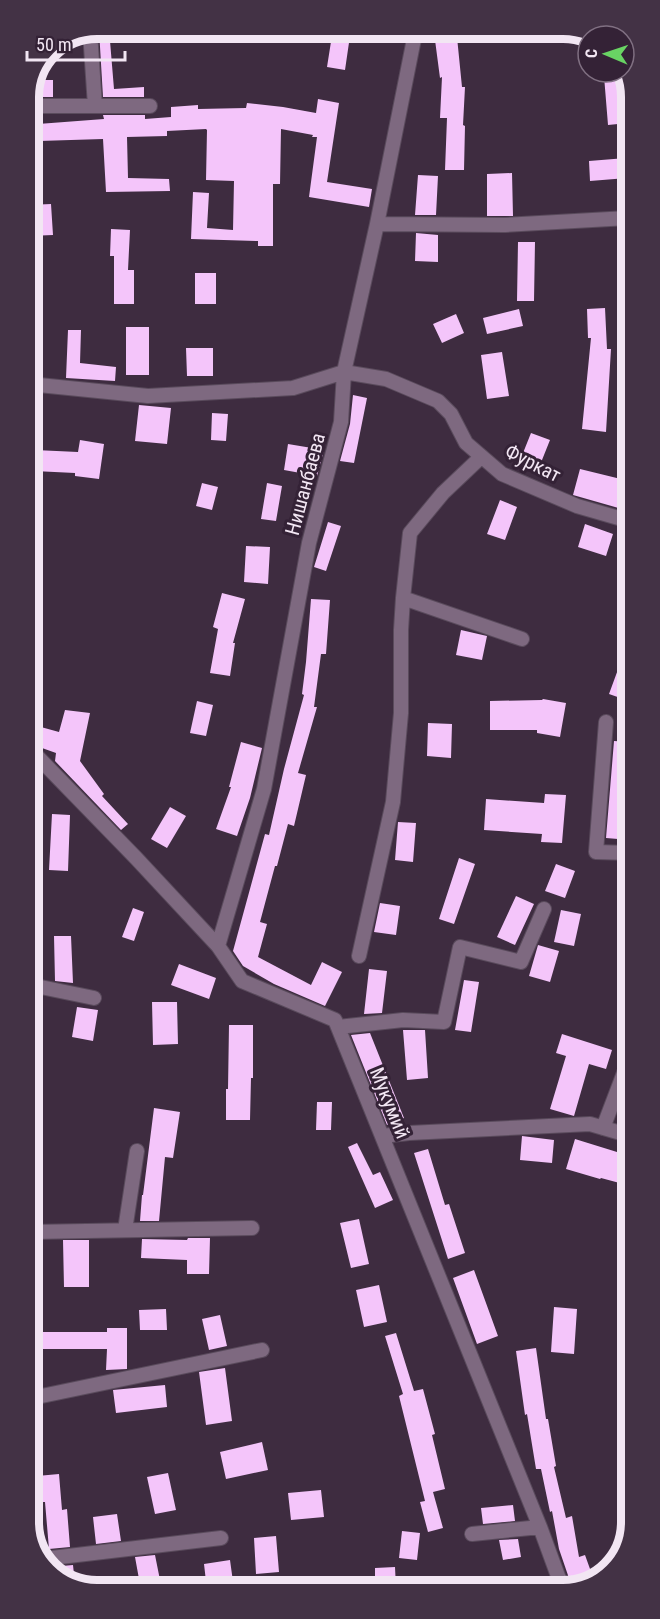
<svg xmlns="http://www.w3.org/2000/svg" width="660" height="1619" viewBox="0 0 660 1619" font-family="'Roboto Condensed',sans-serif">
<rect width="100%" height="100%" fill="#3e2c40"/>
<path fill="#f4c5fa" d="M109 29 114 89 144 87V97H103L99 30Z
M333 29H351L345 70 327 67Z
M457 37 462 87H465L463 125 465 126 464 170H445L447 118H440L442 77 440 78 435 40Z
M624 74 628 123 608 125 604 76Z
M35 80H53V97H29V93Z
M318 99 339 103 327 182 372 189 369 207 309 197 317 137H312L313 135 281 129 280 184H273V246H258V241L191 239 193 192 209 193 207 228 233 230 234 181 206 180 207 130 206 129 167 131V136L127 137 128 178 169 179 170 191 106 192 103 139 39 141 40 171 29 172V115H37L38 124 104 119 103 115H145V119L171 117V107L198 105V109L246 108 247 103 283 107 316 113Z
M626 158 627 178 590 181 589 161Z
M512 173 513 216H487V174Z
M418 175 438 176 436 215H415Z
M51 204 53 235 29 236V205Z
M111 229 130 230 128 270H134V304H114V256H110Z
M416 233 438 235V262L415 261Z
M518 242H535L534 301H517Z
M195 273H216V304H195Z
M605 308 607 349H611L606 432 582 429 591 338H588L587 309Z
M519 309 523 326 487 334 483 318Z
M456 314 464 333 442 343 433 324Z
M126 327H149V375H126Z
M68 330H81L80 363 116 367 115 381 66 378Z
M186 348H213V376H187Z
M502 352 509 396 487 399 481 355Z
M353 395 367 398 354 463 340 461 350 424Z
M139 405 171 408 167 444 135 441Z
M212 413 228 414 226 441 211 440Z
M531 433 550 440 538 470 519 463Z
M80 440 104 444 99 479 75 476V473L34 471 35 450 78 452Z
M288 444 324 450 317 476 284 470Z
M580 469 629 481V511L573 495Z
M202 483 218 487 212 510 196 506Z
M267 483 282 486 276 521 261 519Z
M500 500 517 507 505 540 487 534Z
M328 522 341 526 326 571 314 567Z
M585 524 613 534 606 556 578 547Z
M246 546 270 547 268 584 244 582Z
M222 593 245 599 233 643H235L230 676 210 673 218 629 213 627Z
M311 599 330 600 326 654H321L314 707H317L298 773 306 775 294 826 288 824 277 866H275L260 922 267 924 258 957 311 985 322 962 342 972 325 1006 274 984 243 966 233 951 265 834 269 835 284 769 304 695 302 694 306 662Z
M461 630 487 636 482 660 456 655Z
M620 664 629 667V701L609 694Z
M543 699 566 703 560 737 537 733V730H490V701L542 700Z
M197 701 213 705 206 736 190 733Z
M65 710 90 713 80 761 104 794 102 796 128 824 121 830 55 761 56 753 42 748 36 742 30 740V724L59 732Z
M428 723 452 724 451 758 427 756Z
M614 741 630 742V840L606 838Z
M241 742 262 748 250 798 237 836 216 829 231 787H229Z
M545 794 566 795 562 843 541 842 542 834 484 830 486 799 544 803Z
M170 807 186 816 167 848 151 839Z
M52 814 70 815 68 871 49 870Z
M398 822 416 823 413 862 395 860Z
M459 858 475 864 454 924 439 919Z
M556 864 575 871 565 898 545 891Z
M516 896 534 904 515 945 497 937Z
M380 903 400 906 396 935 374 932Z
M133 908 144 912 134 941 122 937Z
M561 910 581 914 574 946 554 942Z
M54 936H71L73 983 55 981Z
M538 945 559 951 550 982 529 976Z
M179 964 216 978 209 999 171 985Z
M369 969 387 971 382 1013 364 1014Z
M464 980 479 982 471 1032 455 1030Z
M152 1002H177L178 1044 153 1045Z
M77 1007 98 1010 93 1041 72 1037Z
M229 1025H253V1078H251L250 1120H226V1089H228Z
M403 1030H425L428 1078 407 1080Z
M370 1033 404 1118 387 1125 351 1035Z
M562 1034 612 1050 606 1069 589 1064 574 1116 550 1109 566 1056 556 1053Z
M317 1102H332L331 1130H316Z
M154 1108 180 1112 173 1158 165 1157 159 1221H140L142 1195H143Z
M522 1136 554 1140 552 1163 520 1160Z
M575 1139 617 1152 619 1145 631 1148V1172L627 1185 601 1178 600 1179 566 1169Z
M357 1143 373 1175 380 1172 393 1200 375 1208 348 1147Z
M428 1149 445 1205 449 1204 465 1253 448 1259 414 1153Z
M359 1219 369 1264 351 1268 340 1223Z
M188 1238H210L209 1274H187V1260L141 1258 142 1239 187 1240Z
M63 1240H89V1287H64Z
M474 1270 498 1336 477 1344 453 1278Z
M379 1285 387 1322 364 1327 356 1290Z
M554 1307 577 1309 574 1354 551 1352Z
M166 1309 167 1330H140L139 1310Z
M220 1315 227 1346 209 1350 202 1319Z
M107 1328H127V1369L106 1370 107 1349H32V1332H107Z
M396 1333 414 1391 423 1389 435 1434 432 1435 445 1489 433 1492 443 1528 428 1532 420 1502 425 1501 399 1396 403 1394 385 1336Z
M536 1348 546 1419H548L556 1466 554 1467 566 1518 572 1516 579 1557 585 1555 594 1580 585 1587H572L559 1549 552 1511 550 1512 541 1469H536L527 1414 525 1415 516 1351Z
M225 1368 232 1421 206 1425 199 1372Z
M165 1385 167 1407 116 1413 113 1390Z
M262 1442 268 1470 226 1479 220 1452Z
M168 1473 176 1510 155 1514 147 1477Z
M59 1474 62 1510 67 1509 70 1547 49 1549 45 1502H39L37 1476Z
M321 1490 324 1517 291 1520 288 1493Z
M513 1505 515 1521 483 1524 481 1508Z
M117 1514 121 1541 96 1544 93 1517Z
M402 1531 420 1533 417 1560 399 1558Z
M276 1536 279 1572 256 1574 254 1538Z
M518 1539 521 1557 503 1560 499 1540Z
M155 1555 162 1590H141L135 1557Z
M230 1560 234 1589 207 1590 204 1564Z
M73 1565 75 1584 55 1576 52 1572 51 1567Z
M395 1567 396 1588H375V1568Z"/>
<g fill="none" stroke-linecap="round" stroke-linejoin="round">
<defs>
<path id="minor" d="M90 32 95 106
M29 106H150
M377 224 505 225 628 218
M29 384 148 396 293 388 344 372 386 379 438 401 451 414 466 443 502 474 577 506 629 521
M481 457 443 493 410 533 403 598 522 639
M606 722 596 852 630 853
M30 749 136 858 218 946 242 981 335 1020 540 1527 562 1587
M218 946 264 789 309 543 341 422 344 372 377 224 416 29
M359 956 393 802 401 713V630L403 598
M31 985 94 998
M338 1027 403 1020 444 1022 460 947 521 962 544 909
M603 1128 630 1057
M382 1136 409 1133 590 1124 631 1136
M125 1230 137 1151
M31 1232 252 1228
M32 1398 262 1350
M472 1534 540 1527
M43 1559 221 1538"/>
</defs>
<use href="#minor" stroke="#5a4b5c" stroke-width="16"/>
<use href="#minor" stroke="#7e6980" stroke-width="14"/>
</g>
<g text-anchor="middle" stroke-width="6" stroke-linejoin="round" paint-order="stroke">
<g font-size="20" fill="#f2e6f3" stroke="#342236">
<text transform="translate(533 463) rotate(27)" y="7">Фуркат</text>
<text transform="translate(305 484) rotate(-75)" y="7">Нишанбаева</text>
<text transform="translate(390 1103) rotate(68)" y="7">Мукумий</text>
</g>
</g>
<path d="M0 0H660V1619H0ZM97 39H563A58 58 0 0 1 621 97V1522A58 58 0 0 1 563 1580H97A58 58 0 0 1 39 1522V97A58 58 0 0 1 97 39Z" fill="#433245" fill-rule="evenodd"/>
<path fill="none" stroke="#f2e6f3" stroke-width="8" d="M97 39H563A58 58 0 0 1 621 97V1522A58 58 0 0 1 563 1580H97A58 58 0 0 1 39 1522V97A58 58 0 0 1 97 39Z"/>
<g transform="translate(606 54) rotate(272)"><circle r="28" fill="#342236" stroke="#807082" stroke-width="1.5"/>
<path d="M0-4.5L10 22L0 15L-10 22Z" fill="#69d464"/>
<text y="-9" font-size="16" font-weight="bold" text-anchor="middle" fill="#f2e6f3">С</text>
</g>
<path d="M27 51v9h98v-9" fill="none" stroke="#f2e6f3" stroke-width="3"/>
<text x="36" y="51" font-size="18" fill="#f2e6f3" stroke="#342236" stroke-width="4.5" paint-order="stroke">50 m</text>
</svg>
